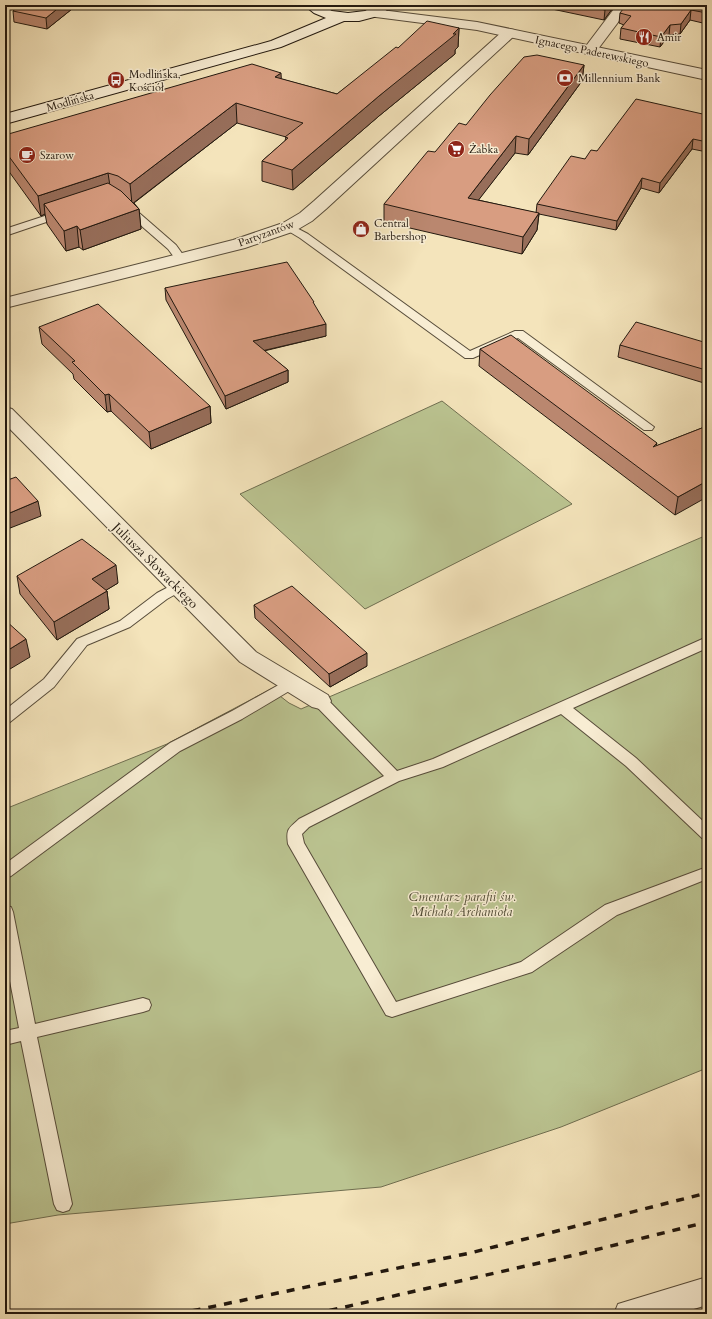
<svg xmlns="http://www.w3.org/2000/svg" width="712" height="1319" viewBox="0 0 712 1319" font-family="Cardo,serif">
<rect width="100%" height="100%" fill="#f4e4bb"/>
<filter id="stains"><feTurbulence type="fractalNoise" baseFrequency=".005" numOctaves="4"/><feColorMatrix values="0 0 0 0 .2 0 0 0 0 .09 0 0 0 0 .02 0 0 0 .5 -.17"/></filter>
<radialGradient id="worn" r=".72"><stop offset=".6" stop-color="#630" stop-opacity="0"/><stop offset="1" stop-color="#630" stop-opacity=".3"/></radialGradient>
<path fill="#bbc491" stroke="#6f6e50" d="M442 401 572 504 365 609 240 494Z
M707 535V1068L561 1127 381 1187 58 1215 5 1224V809L167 744 271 689 289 703 301 709Z"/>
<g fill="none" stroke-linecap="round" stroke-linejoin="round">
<defs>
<path id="service" d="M126 204 130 205 176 245 186 259 185 261H177L168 249 122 209 121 207Z
M63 210 68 213 67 215 5 236V229Z
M289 224 308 234 470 351 515 331H523L654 427 652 430H644L518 338 473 358H465L300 238 285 229 284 227Z
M178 582 183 584 185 587 183 590 167 599 130 627 87 645 54 687 10 722 5 723V710L44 679 77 639 120 621 157 593Z
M707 637V648L573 708 636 758 707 825V840L702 838 626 766 561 714 443 767 399 781 309 827 302 834 304 843 396 1002 521 962 605 905 707 867V879L617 915 532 972 392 1017 386 1015 288 844C286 829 288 829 299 819L384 776 315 705 313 701 315 697 320 696 325 697 397 771 433 759Z
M291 678 296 679 298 683 296 687 242 719 180 751 11 876 5 878V864L170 743 232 711Z
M5 906 11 907 13 912 35 1024 143 998 149 1000 151 1005 149 1010 143 1012 37 1037 72 1204 69 1210 63 1212 57 1210 54 1204 21 1041 5 1045V1031L19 1028 5 955Z"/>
<path id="minor" d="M617 5H631L595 53 590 54 585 53 583 50Z
M509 29 514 30 516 33 514 36 326 209 312 221 295 231 245 248 5 308V298L233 240 283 223 300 213 314 201 504 30Z
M5 407 12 409 256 652 328 695 331 701 328 707 320 709 312 707 240 662 5 424Z
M707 1277V1305L677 1314H614L618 1304Z"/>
<path id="tertiary" d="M373 9 477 22 707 70V80L477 30 368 16 366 13 368 10Z"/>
<path id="secondary" d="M304 5H321L332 11 348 13 365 11 376 5H393L383 13 374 17 359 21H344L281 47 5 124V114L271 41 326 18 314 13Z"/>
</defs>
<use href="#service" stroke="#574c3a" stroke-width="2"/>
<use href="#minor" stroke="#574c3a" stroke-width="2"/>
<use href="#tertiary" stroke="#574c3a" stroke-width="2"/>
<use href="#secondary" stroke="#23190f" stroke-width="2"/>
<use href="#service" fill="#f8edd3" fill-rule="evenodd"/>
<use href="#minor" fill="#f8edd3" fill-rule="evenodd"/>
<use href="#tertiary" fill="#f8edd3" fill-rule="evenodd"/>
<use href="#secondary" fill="#f8edd3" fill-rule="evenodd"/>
<path stroke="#23190f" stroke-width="3.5" stroke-dasharray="8 8" stroke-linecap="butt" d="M177 1314 470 1253 707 1193
M314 1314 579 1254 707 1222"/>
</g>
<path fill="#ba876f" stroke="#23190f" d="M77 5 47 29 14 22 13 11Z
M533 5H615L604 20Z
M707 5V24L690 20 680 34 669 35 660 47 620 39 621 28 624 25 619 23 620 13Z
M459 28 458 47 455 50V54L379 116 293 190 262 181V161L285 141 286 137 237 123 134 203 139 209 141 229 83 250 79 247 66 251 47 224 45 214 41 216 5 166V151L281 79 337 94 398 48Z
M584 65 582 81 528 155 515 153 478 200 536 213 537 204 585 159 597 151 707 115V152L692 149 659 193 641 188 616 230 539 214 537 230 522 254 384 222V204L435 152 466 125Z
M165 288 314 305 326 336 264 351 288 370V382L226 409 166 300Z
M39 327 210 406 211 423 151 449 111 411 107 412 74 379 73 374 42 344Z
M707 343V379L704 383 618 357 620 345Z
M480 349 657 443 656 446 707 426 675 515 479 366Z
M17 576 118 583 106 590 107 591 109 609 57 640 20 594Z
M254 605 367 666 330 687 255 618Z"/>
<path fill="#976e5a" stroke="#23190f" d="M62 5H77L47 29 46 18Z
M608 5H615L604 20 605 10Z
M691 10 690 20 680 34 681 24Z
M670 25 669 35 660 47 661 37Z
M459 28 458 47 455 50V54L379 116 293 190 292 170Z
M584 65 582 81 528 155 529 139Z
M281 73 282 92 275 77Z
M236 103 237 123 132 204 130 184Z
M516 136 515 153 467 215 468 198Z
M693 139 692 149 659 193 660 183Z
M108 173 111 193 44 204 45 214 41 216 38 196Z
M642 178 641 188 616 230 617 221Z
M139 209 141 229 83 250 80 230Z
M539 213 537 230 522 254 523 237Z
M77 226 79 247 66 251 64 231Z
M326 324V336L253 353V341Z
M707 369V379L704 383 706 370Z
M288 370V382L226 409 225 396Z
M109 394 111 411 107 412 105 395Z
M210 406 211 423 151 449 149 432Z
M707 481V497L675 515 678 497Z
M38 501 41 516 5 530V515Z
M116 565 118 583 95 597 92 579Z
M107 591 109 609 57 640 54 622Z
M26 639 30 657 5 672V652Z
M367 653V666L330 687 329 674Z"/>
<path fill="#d89d81" stroke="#23190f" d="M20 5H62L46 18 13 11Z
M581 5H608L605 10Z
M626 5H707V13L691 10 681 24 670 25 661 37 621 28 631 16 620 13Z
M427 21 459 28 453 34H456L379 96 292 170 262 161 288 138 285 137 303 123 236 103 130 184 118 176 108 173 38 196 5 151V135L252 64 281 73 275 77 337 94 396 47 398 48Z
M537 55 584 65 529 139 516 136 468 198 539 213 523 237 384 204 428 151 435 152 459 123 466 125 490 95 524 57Z
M636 99 707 115V142L693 139 660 183 642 178 617 221 537 204 571 156 585 159 591 150 597 151Z
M108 183 121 191 139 209 80 230 77 226 64 231 44 204Z
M287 262 314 302H313L326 324 253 341 288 370 225 396 165 288Z
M98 304 210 406 149 432 109 394 105 395 72 362 75 361 39 327Z
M636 322 707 343V369L706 370 620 345Z
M511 335 657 443 653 447 707 426V481L678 497 480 349Z
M16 477 38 501 5 515V481Z
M82 539 116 565 92 579 107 591 54 622 17 576Z
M292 586 367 653 329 674 254 605Z
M5 620 26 639 5 652Z"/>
<defs>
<symbol id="restaurant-disc" viewBox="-11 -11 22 22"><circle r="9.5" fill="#8f2418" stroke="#f8edd3"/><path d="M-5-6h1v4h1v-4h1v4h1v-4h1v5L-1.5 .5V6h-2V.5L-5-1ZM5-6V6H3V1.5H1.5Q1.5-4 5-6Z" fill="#fff"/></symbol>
<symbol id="bank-disc" viewBox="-11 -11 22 22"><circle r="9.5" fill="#8f2418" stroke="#f8edd3"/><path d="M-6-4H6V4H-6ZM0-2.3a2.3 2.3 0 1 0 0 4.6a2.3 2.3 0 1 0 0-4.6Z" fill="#fff"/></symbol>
<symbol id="bus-disc" viewBox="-11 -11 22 22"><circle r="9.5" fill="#8f2418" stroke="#f8edd3"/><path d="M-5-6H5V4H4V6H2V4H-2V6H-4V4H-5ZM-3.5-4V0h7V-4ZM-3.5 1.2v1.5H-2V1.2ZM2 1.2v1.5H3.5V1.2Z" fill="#fff"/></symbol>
<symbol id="supermarket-disc" viewBox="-11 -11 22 22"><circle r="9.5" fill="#8f2418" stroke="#f8edd3"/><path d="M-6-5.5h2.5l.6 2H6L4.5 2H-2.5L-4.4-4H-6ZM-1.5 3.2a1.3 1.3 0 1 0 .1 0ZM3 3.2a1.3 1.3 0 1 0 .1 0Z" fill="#fff"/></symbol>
<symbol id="cafe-disc" viewBox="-11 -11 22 22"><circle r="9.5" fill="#8f2418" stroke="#f8edd3"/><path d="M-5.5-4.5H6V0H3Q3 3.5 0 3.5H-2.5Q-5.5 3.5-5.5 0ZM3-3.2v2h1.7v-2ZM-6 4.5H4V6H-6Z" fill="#fff"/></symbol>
<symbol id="shop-disc" viewBox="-11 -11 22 22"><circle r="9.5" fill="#8f2418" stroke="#f8edd3"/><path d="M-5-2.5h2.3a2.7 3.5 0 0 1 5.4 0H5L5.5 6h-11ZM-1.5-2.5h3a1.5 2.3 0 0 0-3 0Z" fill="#fff"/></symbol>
</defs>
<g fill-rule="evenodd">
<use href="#restaurant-disc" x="634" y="27" width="20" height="20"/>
<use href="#bank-disc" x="555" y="68" width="20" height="20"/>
<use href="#bus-disc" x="106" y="70" width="20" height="20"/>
<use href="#supermarket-disc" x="446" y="139" width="20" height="20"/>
<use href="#cafe-disc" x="17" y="145" width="20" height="20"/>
<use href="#shop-disc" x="351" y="219" width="20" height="20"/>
</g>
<g text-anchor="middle" stroke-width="3" stroke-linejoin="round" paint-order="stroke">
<g font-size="11" fill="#23190f" stroke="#f8edd3" text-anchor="start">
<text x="657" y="41">Amir</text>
<text x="129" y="78">Modlińska,<tspan x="129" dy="13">Kościół</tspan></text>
<text x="578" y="82">Millennium Bank</text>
<text x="469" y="153">Żabka</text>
<text x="40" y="159">Szarow</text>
<text x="374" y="227">Central<tspan x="374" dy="13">Barbershop</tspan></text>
</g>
<g font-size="11" fill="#23190f" stroke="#f8edd3">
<text transform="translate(592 51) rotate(12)" y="4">Ignacego Paderewskiego</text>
<text transform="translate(70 101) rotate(-16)" y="4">Modlińska</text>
<text transform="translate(266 233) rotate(-20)" y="4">Partyzantów</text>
</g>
<g font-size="13" fill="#23190f" stroke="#f8edd3">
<text transform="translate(156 565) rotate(45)" y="5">Juliusza Słowackiego</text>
</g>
<g font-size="13" font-style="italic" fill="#514c36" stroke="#f8edd3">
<text x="462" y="901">Cmentarz parafii św.<tspan x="462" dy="15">Michała Archanioła</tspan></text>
</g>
</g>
<rect width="712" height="1319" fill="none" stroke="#f4e4bb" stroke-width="20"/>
<rect x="6" y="6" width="700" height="1307" fill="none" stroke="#23190f" stroke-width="2"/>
<rect x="10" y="10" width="692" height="1299" fill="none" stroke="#23190f"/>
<rect width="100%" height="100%" filter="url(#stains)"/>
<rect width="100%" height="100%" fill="url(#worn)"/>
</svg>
